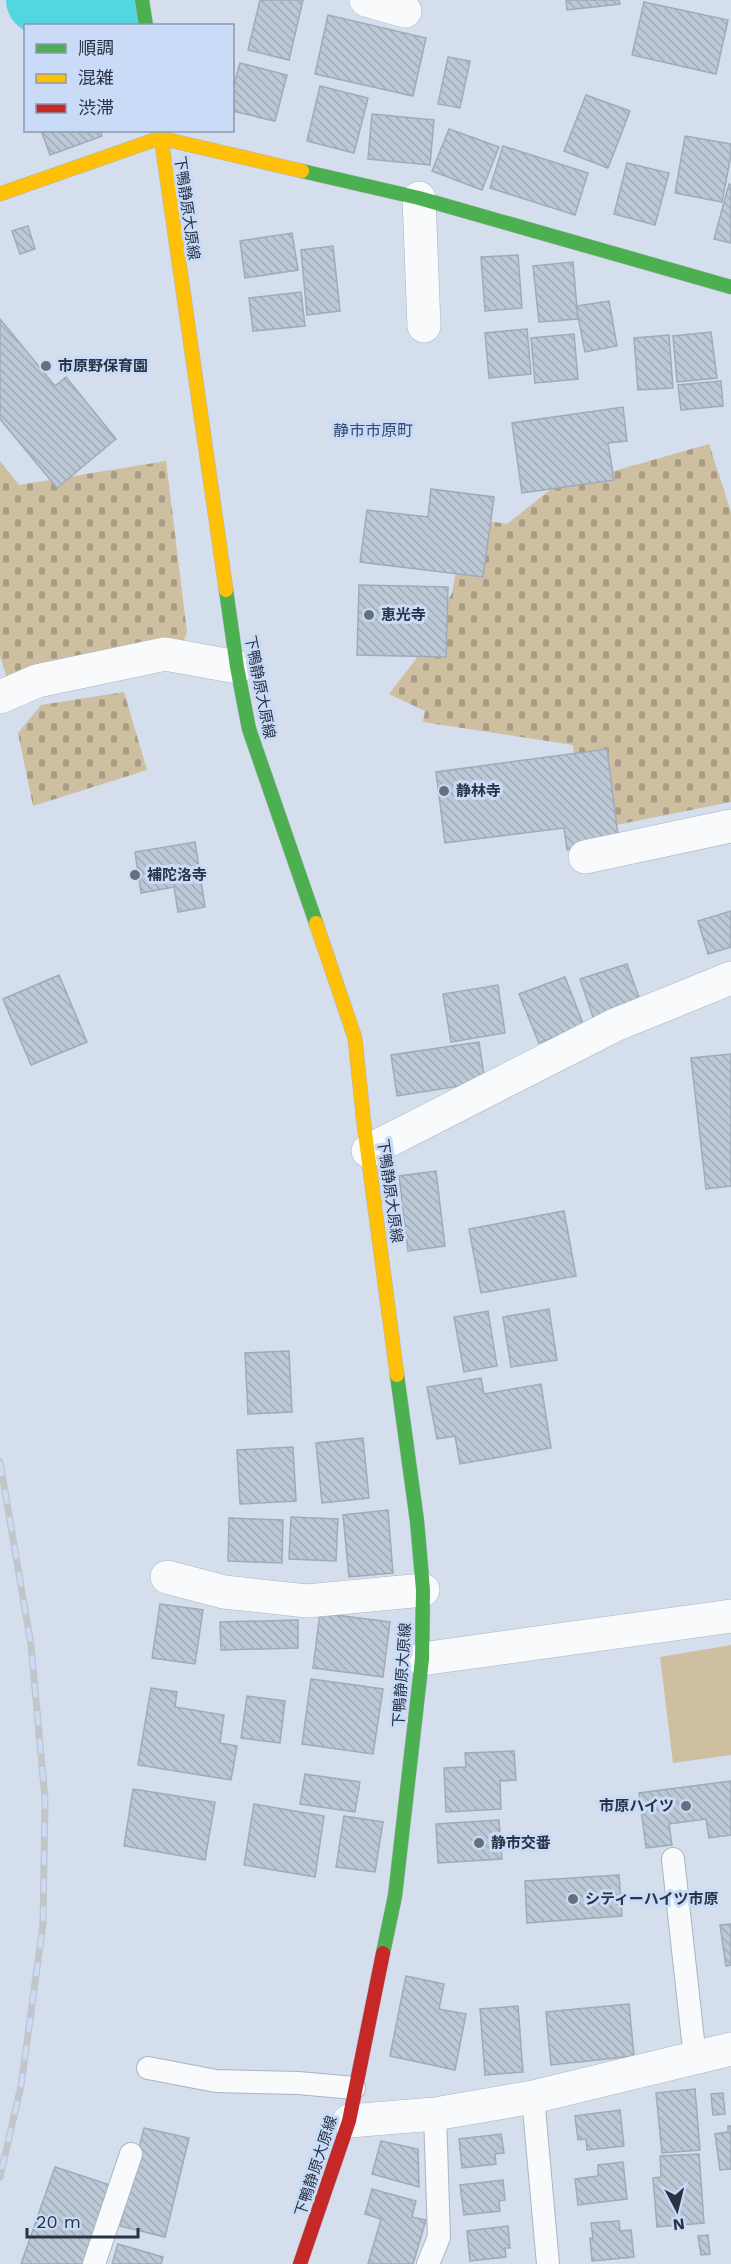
<svg xmlns="http://www.w3.org/2000/svg" width="731" height="2264" viewBox="0 0 731 2264" font-family="'Work Sans','Noto Sans JP',sans-serif">
<defs>
<pattern id="cemetery-stones" width="16" height="16" patternUnits="userSpaceOnUse" patternTransform="scale(1.5)"><rect width="16" height="16" fill="#cfbfa1"/><path d="M2 7V4a2 2 0 0 1 4 0v3zM10 15v-3a2 2 0 0 1 4 0v3z" fill="#a89c85"/></pattern>
<pattern id="building-back-hatch" width="6" height="6" patternUnits="userSpaceOnUse" patternTransform="scale(1.5)"><rect width="6" height="6" fill="#bcc8d6"/><path d="M-1 5l2 2M0 0l6 6M5-1l2 2" fill="none" stroke="#a2acb9"/></pattern>
</defs>
<rect width="100%" height="100%" fill="#d4deec"/>
<path fill="url(#cemetery-stones)" d="M709 444 731 512V802L581 832 573 745 423 722 425 711 389 694 416 659 452 593 466 518 507 524 551 489Z
M0 461 19 485 166 461 187 632 184 640 172 647 8 682 0 656Z
M124 692 147 770 33 806 18 733 41 705Z"/>
<path fill="#cfbfa1" d="M731 1645V1755L673 1763 660 1657Z"/>
<g fill="none" stroke-linecap="round" stroke-linejoin="round">
<path stroke="#52d6e1" stroke-width="68" d="M40 0 70 14 115 15"/>
</g>
<path fill="url(#building-back-hatch)" stroke="#9eabb8" stroke-width="1.5" d="M260 0H303L289 60 248 50Z
M566 0H619L620 4 567 10Z
M644 2 728 20 716 74 632 55Z
M328 15 426 38 413 96 315 74Z
M448 57 470 61 460 108 438 104Z
M240 63 287 75 275 121 232 111V92Z
M320 86 368 98 354 153 307 141Z
M586 95 630 111 608 168 564 151Z
M372 114 434 120 430 165 368 159Z
M449 129 499 147 482 190 432 171Z
M41 130H100L102 136 50 155Z
M685 136 731 144V155L722 202 675 193Z
M503 146 588 173 575 215 490 188Z
M627 163 669 173 655 225 614 214Z
M729 184 731 185V243L714 239Z
M28 226 35 249 20 254 12 231Z
M292 233 298 270 245 278 240 241Z
M333 246 340 311 307 315 301 250Z
M518 255 522 308 485 311 481 257Z
M573 262 578 319 539 322 533 266Z
M301 292 305 326 253 331 249 298Z
M609 301 617 346 585 352 576 306Z
M0 319 55 386 66 377 116 439 57 488 0 419Z
M527 329 531 374 489 378 485 333Z
M711 332 717 378 677 382 673 336Z
M574 334 578 379 535 383 531 338Z
M669 335 673 388 638 390 634 338Z
M721 381 723 406 681 410 678 385Z
M623 407 627 441 608 443 614 480 522 493 512 423Z
M431 489 494 497 483 577 360 562 367 510 428 517Z
M359 585 448 587 446 657 357 655Z
M607 749 619 843 567 850 564 828 445 843 436 772Z
M195 842 205 907 178 912 174 887 141 893 135 852Z
M731 911V947L708 954 698 921Z
M627 964 641 1003 594 1020 580 979Z
M59 975 87 1042 31 1065 3 999Z
M565 977 584 1026 539 1043 519 994Z
M498 985 505 1033 451 1042 443 994Z
M479 1042 485 1082 397 1096 391 1055Z
M731 1054V1186L706 1189 691 1058Z
M436 1171 445 1246 408 1251 399 1176Z
M564 1211 576 1276 481 1293 469 1229Z
M549 1309 557 1360 511 1367 503 1317Z
M488 1311 497 1366 464 1372 454 1317Z
M289 1351 292 1412 248 1414 245 1353Z
M481 1378 484 1394 541 1384 551 1448 460 1464 455 1436 437 1439 427 1387Z
M363 1438 369 1498 322 1503 316 1443Z
M293 1447 296 1501 240 1504 237 1450Z
M388 1510 393 1573 349 1577 343 1515Z
M291 1517 338 1519 336 1561 289 1559Z
M229 1518 283 1520 282 1563 228 1561Z
M160 1604 203 1610 195 1664 152 1658Z
M320 1613 390 1622 383 1677 313 1668Z
M298 1620V1648L221 1650 220 1622Z
M311 1679 383 1689 373 1754 302 1744Z
M151 1688 177 1692 175 1707 224 1715 220 1743 237 1746 231 1780 138 1765Z
M247 1696 285 1701 280 1743 241 1738Z
M514 1751 516 1780 500 1781 501 1809 446 1812 444 1768 466 1767 465 1753Z
M305 1774 360 1782 355 1812 300 1804Z
M731 1781V1835L709 1838 706 1819 669 1824 672 1845 646 1848 639 1793Z
M133 1789 215 1802 205 1860 124 1846Z
M254 1804 324 1816 315 1877 244 1865Z
M344 1816 383 1822 375 1872 336 1867Z
M499 1820 502 1859 438 1863 436 1824Z
M619 1875 622 1916 527 1923 525 1881Z
M731 1924V1965L726 1966 720 1925Z
M406 1976 444 1984 439 2009 466 2014 455 2070 390 2056Z
M629 2004 634 2056 551 2065 546 2012Z
M518 2006 523 2072 485 2075 480 2009Z
M695 2089 700 2150 662 2153 656 2093Z
M723 2093 725 2114 713 2115 711 2094Z
M620 2110 624 2146 587 2150 586 2139 578 2140 575 2116Z
M728 2126H731V2169L720 2170 715 2134 728 2132Z
M144 2128 189 2138 165 2237 120 2226Z
M501 2134 504 2153 495 2154 496 2164 462 2168 459 2139Z
M381 2141 418 2149 419 2187 372 2174Z
M699 2154 704 2223 657 2227 653 2178 661 2177 660 2156Z
M623 2162 627 2199 578 2205 575 2179 598 2176V2165Z
M55 2167 110 2185 83 2264H21Z
M503 2180 505 2200 499 2201 500 2211 464 2215 460 2185Z
M372 2189 416 2201 412 2217 426 2220 413 2264H368L381 2219 365 2214Z
M619 2221 620 2231 631 2230 634 2257 592 2261 590 2238H593L591 2223Z
M508 2226 510 2248H505L506 2257 470 2261 467 2231Z
M708 2235 710 2254 701 2255 698 2236Z
M118 2244 163 2257 161 2264H112Z"/>
<g fill="none" stroke-linecap="round" stroke-linejoin="round">
<defs>
<path id="lane" d="M673 1859 695 2058
M148 2068 216 2081 298 2083 354 2088
M533 2097 548 2264
M94 2264 131 2154
M428 2264 439 2237 435 2114"/>
<path id="street" d="M366 0 405 11
M419 198 424 326
M0 697 37 681 165 654 237 667
M585 857 731 826
M368 1151 615 1025 731 978
M167 1577 224 1592 307 1601 423 1590
M422 1659 731 1616
M349 2121 435 2114 533 2097 731 2049"/>
<path id="fast" d="M142 0 146 26
M302 171 419 198 731 287
M226 590 237 667 249 729 316 923
M383 1953 395 1896 422 1659 423 1590 417 1521 397 1375"/>
<path id="slow" d="M160 130 226 590
M0 194 160 138 302 171
M316 923 355 1038 364 1125 397 1375"/>
<path id="jam" d="M300 2264 349 2121 383 1953"/>
</defs>
<use href="#lane" stroke="#abb4c3" stroke-width="24"/>
<use href="#street" stroke="#abb4c3" stroke-width="34"/>
<use href="#fast" stroke="#abb4c3" stroke-width="15"/>
<use href="#slow" stroke="#abb4c3" stroke-width="15"/>
<use href="#jam" stroke="#abb4c3" stroke-width="15"/>
<use href="#lane" stroke="#f9fafc" stroke-width="22"/>
<use href="#street" stroke="#f9fafc" stroke-width="33"/>
<use href="#fast" stroke="#4caf50" stroke-width="14"/>
<use href="#slow" stroke="#ffc107" stroke-width="14"/>
<use href="#jam" stroke="#c62828" stroke-width="14"/>
<defs>
<path id="rail" d="M0 1462 31 1645 45 1799 43 1924 21 2086 0 2177"/>
</defs>
<use href="#rail" stroke="#c2c5ca" stroke-width="7"/>
<use href="#rail" stroke="#cadbf7" stroke-width="4.5" stroke-dasharray="14" stroke-linecap="butt"/>
</g>
<g fill="#656f7f" stroke="#cadbf7" stroke-width="2">
<circle cx="46" cy="366" r="6"/>
<circle cx="369" cy="615" r="6"/>
<circle cx="444" cy="791" r="6"/>
<circle cx="135" cy="875" r="6"/>
<circle cx="686" cy="1806" r="6"/>
<circle cx="479" cy="1843" r="6"/>
<circle cx="573" cy="1899" r="6"/>
</g>
<g text-anchor="middle" stroke-width="6" stroke-linejoin="round" paint-order="stroke">
<g font-size="15" fill="#293345" stroke="#cadbf7">
<text transform="translate(187 208) rotate(82)" y="5">下鴨静原大原線</text>
<text transform="translate(260 687) rotate(79)" y="5">下鴨静原大原線</text>
<text transform="translate(390 1191) rotate(82)" y="5">下鴨静原大原線</text>
<text transform="translate(402 1675) rotate(-86)" y="5">下鴨静原大原線</text>
<text transform="translate(316 2166) rotate(-72)" y="5">下鴨静原大原線</text>
</g>
<g font-size="15" font-weight="bold" fill="#293345" stroke="#cadbf7" text-anchor="start">
<text x="58" y="371">市原野保育園</text>
<text x="381" y="620">恵光寺</text>
<text x="456" y="796">静林寺</text>
<text x="147" y="880">補陀洛寺</text>
<text x="674" y="1811" text-anchor="end">市原ハイツ</text>
<text x="491" y="1848">静市交番</text>
<text x="585" y="1904">シティーハイツ市原</text>
</g>
<g font-size="16" fill="#364c73" stroke="#cadbf7">
<text x="373" y="436">静市市原町</text>
</g>
</g>
<rect x="24" y="24" width="210" height="108" fill="#cadbf7" stroke="#8a98b0" stroke-width="1.5"/>
<rect x="36" y="44" width="30" height="9" fill="#4caf50" stroke="#8a98b0" stroke-width="1.5"/>
<text x="78" y="54" font-size="18" fill="#293345">順調</text>
<rect x="36" y="74" width="30" height="9" fill="#ffc107" stroke="#8a98b0" stroke-width="1.5"/>
<text x="78" y="84" font-size="18" fill="#293345">混雑</text>
<rect x="36" y="104" width="30" height="9" fill="#c62828" stroke="#8a98b0" stroke-width="1.5"/>
<text x="78" y="114" font-size="18" fill="#293345">渋滞</text>
<g transform="translate(677 2210) rotate(173)" stroke="#cadbf7" stroke-width="4.5" paint-order="stroke">
<path d="M0-4.5L10 22L0 15L-10 22Z" fill="#293345"/>
<text y="-9" font-size="16" font-weight="bold" text-anchor="middle" fill="#293345">N</text>
</g>
<path d="M27 2228v9h111v-9" fill="none" stroke="#293345" stroke-width="3"/>
<text x="36" y="2228" font-size="18" fill="#293345" stroke="#cadbf7" stroke-width="4.5" paint-order="stroke">20 m</text>
</svg>
